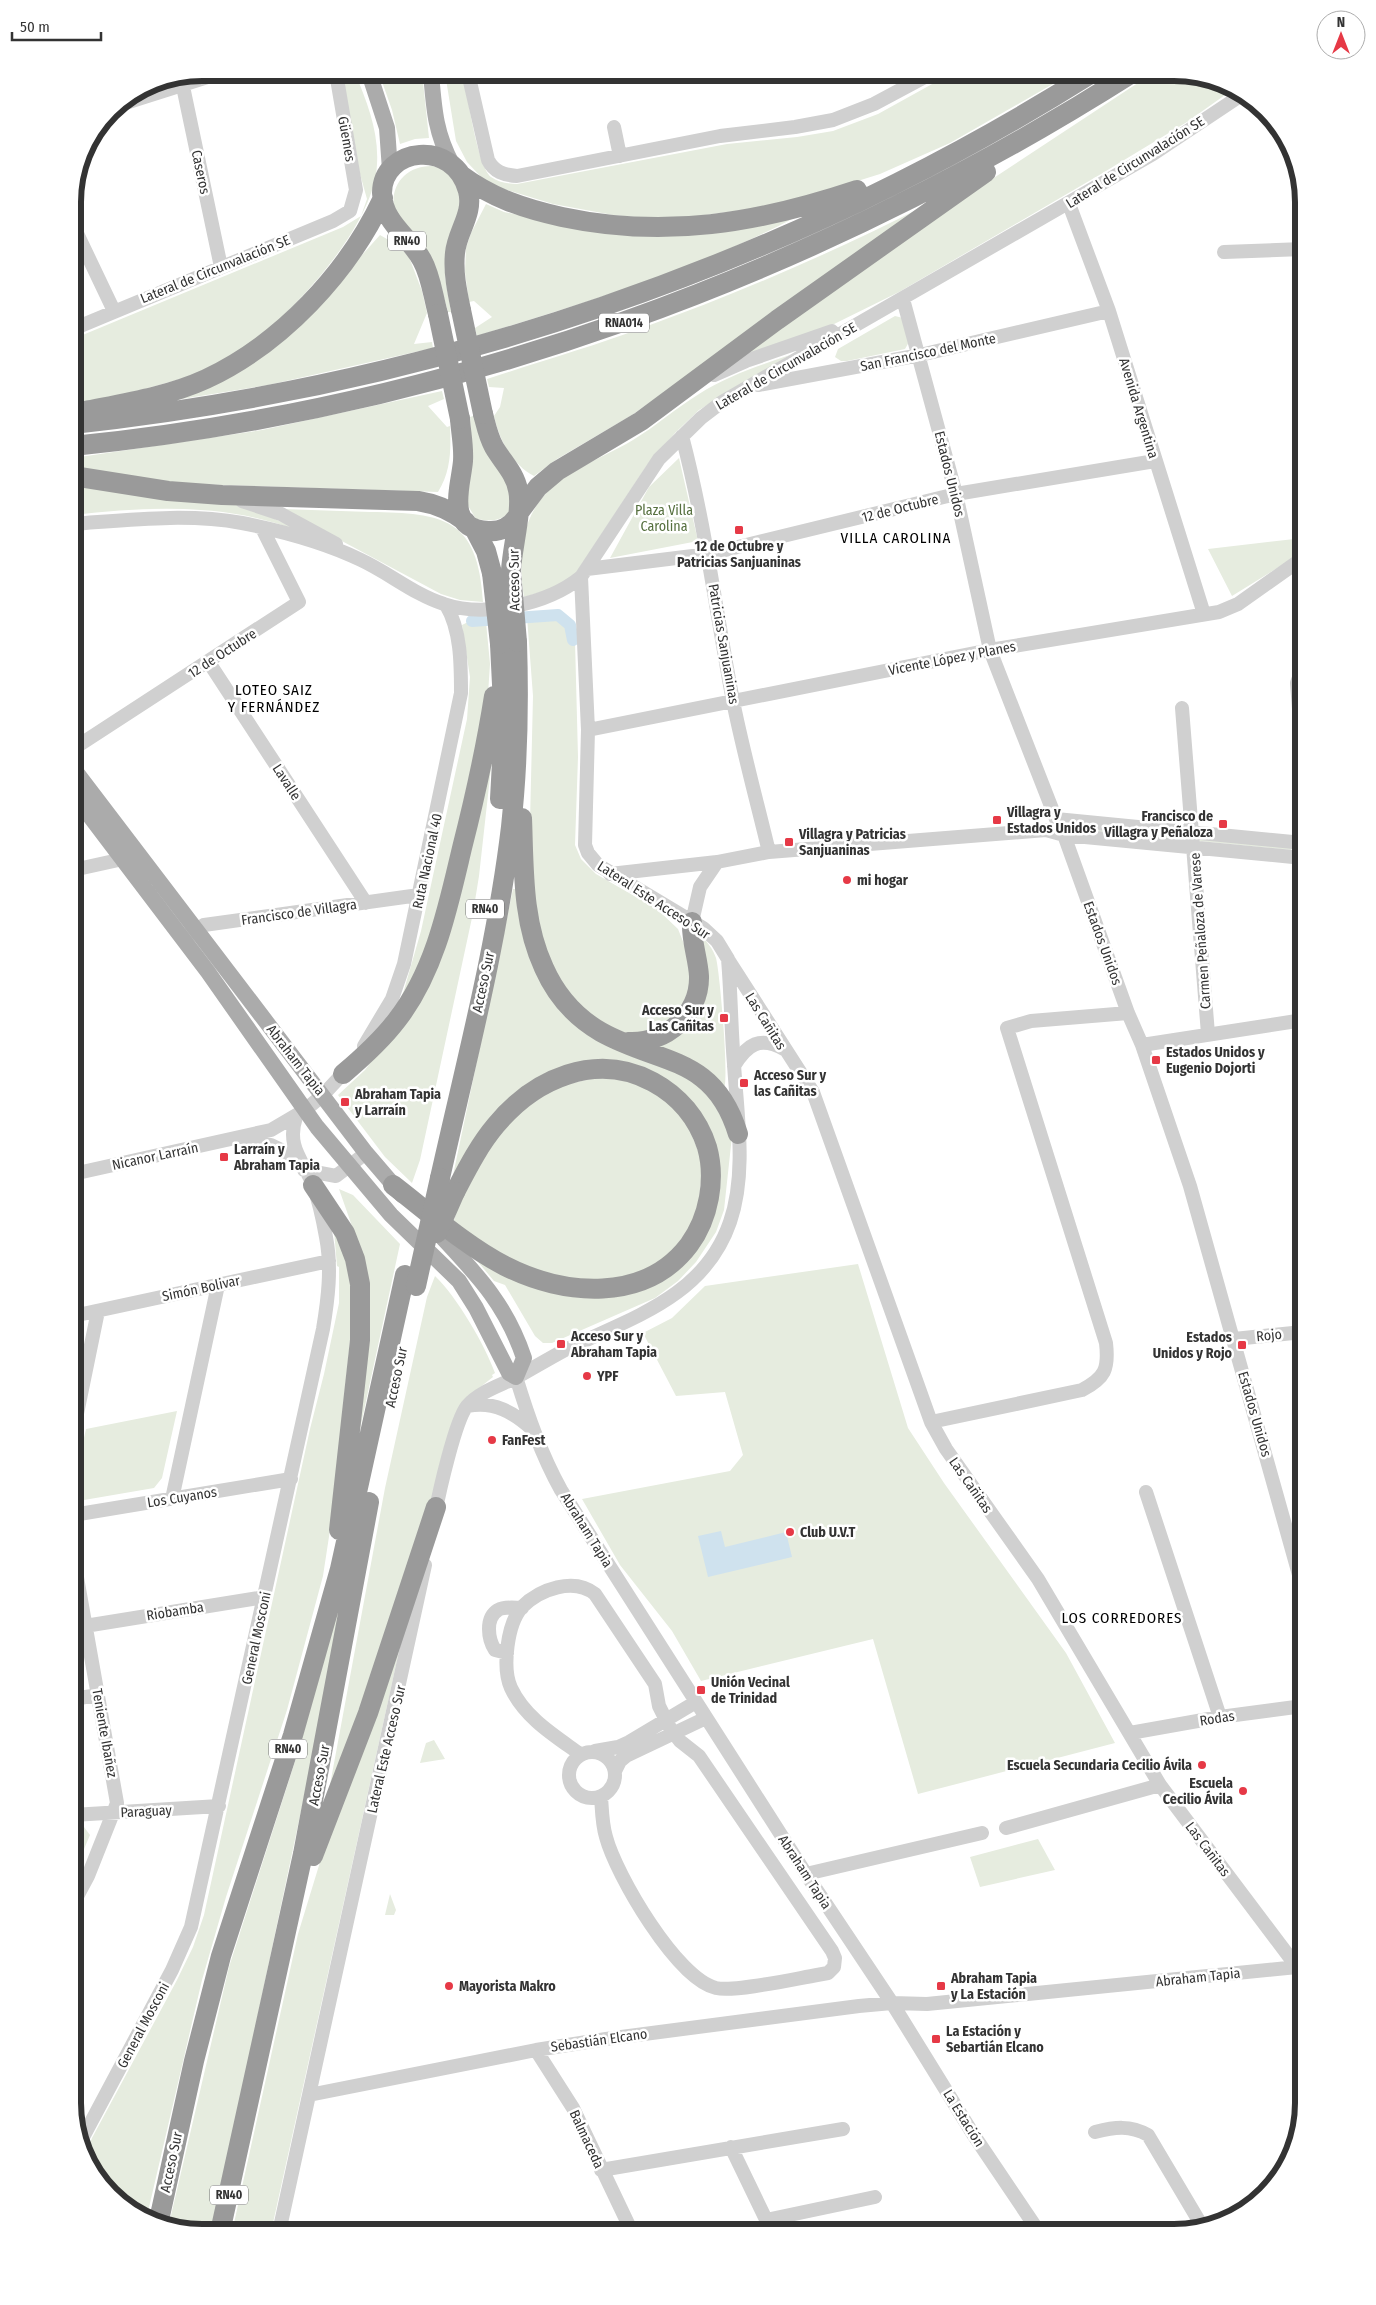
<svg xmlns="http://www.w3.org/2000/svg" width="1376" height="2305" viewBox="0 0 1376 2305" font-family="'Fira Sans Condensed',sans-serif">
<rect width="100%" height="100%" fill="#fff"/>
<path fill="#e6ecdf" d="M342 73H355C367 102 379 132 377 164 375 224 297 308 251 344 237 355 218 364 202 372 193 376 182 378 173 381 140 391 107 398 73 405V339L343 227 361 216 367 199 360 174Z
M379 73H422L429 138 415 139 400 144 392 110Z
M445 73H463C467 93 477 165 491 177 498 182 508 184 517 184L727 144 797 137 833 131 878 114 952 73H1072L950 143 880 174 781 205 667 220 613 215 553 204 497 187 482 178 467 162 456 141Z
M1153 73H1182L1232 90 1187 122 1101 174 899 292 826 328 741 358 756 344 983 185Z
M433 166C483 180 448 234 445 266 444 280 449 298 451 312H448L438 276 395 212C388 186 406 165 433 166Z
M486 204 504 212 583 228 792 219C693 271 583 303 477 336L475 328 492 317 474 301 469 302 465 272 466 248 471 233Z
M926 205 632 415 557 459 534 476C512 465 499 439 494 416L500 407 504 388 489 387 487 379C538 362 591 347 642 328 739 293 834 252 926 205Z
M380 235 399 246 409 257 422 291 427 313 414 344 432 342 433 348 268 385 157 403 180 395 354 264Z
M895 316 903 318 909 342 905 349 847 361H841L835 357 838 349Z
M790 355 699 410 676 432 647 465 576 573 555 588 524 597C519 565 519 530 539 502 561 471 602 459 633 440 656 426 676 408 699 394 727 376 758 366 790 355Z
M442 391 444 399 428 406 447 427 450 426C451 450 451 471 438 492L161 483 73 466V458L262 430Z
M473 416 512 489 509 513C498 522 490 521 476 519L467 504 472 451 470 417Z
M679 458 698 541 610 558 649 487Z
M73 482 227 502 262 513 315 538C298 531 282 524 264 520 202 504 136 508 73 515Z
M282 509C311 510 341 511 370 512 444 513 478 518 483 602L460 600 441 594Z
M1303 538V552L1232 596 1208 549Z
M549 616C565 617 570 626 571 641H575L578 757 575 845 581 859 596 874 657 909 678 929 688 954 692 981 678 1016 639 1036 609 1030 561 989 536 926 530 822 533 696 527 617Z
M468 622H486L490 664 488 694 432 940 397 1007 404 990 421 931 467 719 470 677 462 625Z
M492 759 479 876 473 913 420 1160 412 1183 385 1157 338 1095 365 1070 406 1015Z
M1070 825 1179 836 1180 841 1072 831Z
M1198 836 1291 844V850L1199 841Z
M513 889H519L553 996 702 1083 732 1136 724 1210 716 1232 696 1262 678 1281 655 1298 552 1343H543L535 1336 505 1285 494 1281 473 1256 565 1291 673 1268 715 1166 658 1079 551 1076 451 1185Z
M701 935C707 942 713 949 716 958 720 973 729 1079 724 1089L651 1045 678 1032Z
M604 1076 650 1087 684 1117 703 1162 697 1218 664 1262 609 1284 530 1272 453 1223 461 1198 489 1147 517 1115 555 1087Z
M339 1189 353 1195 400 1244 355 1452 353 1229Z
M336 1229 355 1291 332 1517 323 1576 287 1710 226 1897 202 1980 147 2216 131 2211 86 2160 85 2156 92 2138 177 1980 193 1947 204 1915 310 1429 324 1374 339 1303V1267L337 1266 334 1231Z
M858 1264 908 1428 944 1483 1066 1653 1115 1743 918 1794 873 1639 701 1681 672 1631 620 1565 582 1499 730 1471 743 1455 725 1392 676 1396 643 1333 672 1318 705 1286Z
M435 1276C457 1297 485 1345 495 1373L492 1375 493 1377 469 1396 413 1567 327 1801 385 1488 427 1297Z
M177 1411 162 1478 154 1488 84 1500 75 1494 73 1486 86 1429Z
M343 1589 312 1759 212 2232H194L169 2224 229 1967 299 1749Z
M400 1647 271 2232H232L298 1934 328 1836Z
M434 1740 445 1759 420 1763 426 1743Z
M84 1827 90 1835 73 1875V1829Z
M1038 1839 1055 1870 980 1887 970 1857Z
M390 1894 396 1910 394 1915H385Z"/>
<path fill="#cfe2ee" d="M721 1531 725 1547 786 1532 792 1557 708 1577 698 1536Z"/>
<g fill="none" stroke-linecap="round" stroke-linejoin="round">
<path stroke="#cfe2ee" stroke-width="12" d="M472 621 558 615 570 625 573 640"/>
<path stroke="#d0d0d0" stroke-width="14" d="M468 73 488 160C494 172 504 175 517 176L720 136 795 127 833 120 874 104 932 73
M181 77 221 267
M119 105 220 73
M614 127 620 156
M1069 204 1109 311 1204 614
M73 225 114 311
M1224 252 1303 249
M903 299 956 494 990 650 1056 819 1064 835 1128 1013 1142 1045 1190 1186 1303 1589
M73 329 333 221 350 211 356 190 336 73
M714 375 746 361 832 331
M758 385 920 355 1109 311
M682 436C705 523 716 612 733 701 743 751 757 802 769 852
M242 501 281 514 336 544
M73 524C129 520 186 513 242 523 282 531 324 542 361 560 389 573 415 595 444 604 485 618 548 604 581 577L659 459 701 418 722 402 1153 154 1243 94
M587 569 709 554 956 494 1155 461
M208 661 366 903
M1182 708 1208 1034
M588 730 990 650 1219 612 1238 604 1303 558
M73 749 299 602 262 528
M1303 761 1297 683 1300 675 1303 673
M1056 819 1303 843
M73 870 123 859
M610 874 717 862 769 852 1046 830 1064 835 1303 858
M692 922 700 887 717 862
M188 935 204 925 419 895
M729 961 813 1092 931 1422 946 1449 1038 1579 1160 1785 1303 1975
M1142 1045 1303 1020
M364 1046 392 999 404 964 461 693C461 664 461 630 446 605
M734 1066C747 1044 760 1036 784 1049
M246 1140 271 1145 298 1158
M304 1170 336 1176 366 1153
M73 1174 271 1130 305 1110 323 1095 349 1067
M73 1316 329 1261
M1234 1339 1303 1332
M516 1377C528 1416 541 1454 561 1490L806 1874 892 2003 973 2134 1039 2232
M468 1406C494 1401 513 1412 532 1429
M931 1422 1082 1390C1105 1378 1109 1369 1106 1343L1007 1028 1031 1021 1128 1013
M73 1433 98 1311
M1146 1492 1220 1717
M172 1499 218 1285
M435 1514C439 1493 455 1421 467 1406 480 1391 502 1385 519 1376 535 1367 550 1358 565 1350 630 1318 704 1298 730 1222 747 1173 737 1114 734 1064 731 1029 731 994 728 959L717 941 703 928 598 865 588 853 585 845 588 730 581 577
M73 1515 291 1479
M85 1626 265 1597
M507 1653 495 1650C488 1639 485 1618 498 1610 505 1606 515 1608 522 1608
M73 1699 98 1695
M1130 1733 1220 1717 1303 1706
M595 1751 618 1747 629 1742 696 1702
M569 1775a23 23 0 1 1 46 0a23 23 0 1 1-46 0Z
M580 1754C555 1736 525 1718 511 1688 502 1668 507 1624 522 1607 540 1589 574 1577 595 1594L655 1684 659 1706 670 1728 680 1741 699 1756 832 1951 835 1958 834 1967 828 1973 817 1975C794 1979 736 1992 716 1988 677 1979 616 1875 606 1837 602 1824 602 1810 601 1796
M615 1771 620 1761 626 1756 706 1718
M73 1815 219 1806
M1006 1828 1160 1785
M806 1874 982 1833
M73 1904 88 1876 117 1803 73 1555
M536 2050 573 2108 632 2232
M309 2095 536 2050 606 2039 859 2006 892 2003 927 2004 1297 1967
M1095 2132C1115 2127 1130 2125 1148 2135L1202 2226
M81 2141 172 1970 191 1927 323 1329C328 1299 332 1268 326 1237 323 1220 319 1201 313 1185 303 1160 286 1147 296 1117
M731 2147 772 2232
M601 2170 843 2129
M766 2220 875 2197
M279 2232 425 1565"/>
<path stroke="#ababab" stroke-width="16" d="M369 73 387 128 390 170
M431 73C434 108 435 132 452 164
M73 768 366 1153 402 1195
M73 794 208 972 317 1127 391 1215 459 1281 476 1308 509 1373 516 1377 524 1358C504 1298 470 1268 429 1223"/>
<path stroke="#9a9a9a" stroke-width="20" d="M461 175C492 198 525 209 562 217 665 239 758 223 857 190
M438 314C433 296 431 276 422 260 409 236 383 223 382 193 382 147 454 138 468 191 474 214 457 231 455 253 453 272 457 291 461 310
M85 411C125 403 169 396 206 379 281 344 348 273 383 198
M483 414C486 425 488 436 494 447 502 461 515 473 518 490 523 509 512 548 511 571
M460 419C461 433 464 447 463 461 461 486 444 529 488 531 500 532 510 527 517 517
M73 424C434 385 784 267 1092 73
M73 446C451 408 812 276 1132 73
M73 476 168 491 222 495 418 501C437 504 451 510 466 522
M520 511 538 487 557 471 641 421 777 320 986 172
M474 528 486 551 492 573
M500 644 504 725 500 799
M522 818C524 869 522 921 544 968 556 995 575 1017 601 1032 660 1065 714 1055 738 1134
M628 1042C666 1044 700 1014 699 976 698 958 691 941 692 922
M343 1074C362 1058 381 1041 397 1020 435 971 448 907 462 848 475 797 486 747 494 696
M440 1178C466 1062 497 945 511 827 518 765 519 704 517 642
M313 1185 345 1233 355 1259 360 1284V1340L339 1530
M393 1185C428 1212 466 1246 505 1266 564 1296 645 1303 689 1245 709 1218 716 1179 707 1147 698 1119 679 1096 653 1082 596 1051 534 1079 496 1125 479 1145 467 1169 455 1192
M313 1856 368 1713 436 1507
M159 2220 194 2061 221 1956 293 1735 340 1569 405 1275
M220 2232 303 1854 369 1502"/>
<path stroke="#9a9a9a" stroke-width="20" d="M461 310 483 414
M438 314 460 419
M511 571 517 642
M492 573 500 644
M437 1233 455 1192
M416 1286 440 1178"/>
</g>
<g fill="#e63946" stroke="#fff" stroke-width="2">
<rect x="734" y="525" width="10" height="10" rx="2.5"/>
<rect x="992" y="815" width="10" height="10" rx="2.5"/>
<rect x="1218" y="819" width="10" height="10" rx="2.5"/>
<rect x="784" y="837" width="10" height="10" rx="2.5"/>
<circle cx="847" cy="880" r="5"/>
<rect x="719" y="1013" width="10" height="10" rx="2.5"/>
<rect x="1151" y="1055" width="10" height="10" rx="2.5"/>
<rect x="739" y="1078" width="10" height="10" rx="2.5"/>
<rect x="340" y="1097" width="10" height="10" rx="2.5"/>
<rect x="219" y="1152" width="10" height="10" rx="2.5"/>
<rect x="556" y="1339" width="10" height="10" rx="2.5"/>
<rect x="1237" y="1340" width="10" height="10" rx="2.5"/>
<circle cx="587" cy="1376" r="5"/>
<circle cx="492" cy="1440" r="5"/>
<circle cx="790" cy="1532" r="5"/>
<rect x="696" y="1685" width="10" height="10" rx="2.5"/>
<circle cx="1202" cy="1765" r="5"/>
<circle cx="1243" cy="1791" r="5"/>
<circle cx="449" cy="1986" r="5"/>
<rect x="936" y="1981" width="10" height="10" rx="2.5"/>
<rect x="931" y="2034" width="10" height="10" rx="2.5"/>
</g>
<g text-anchor="middle" stroke-width="5" stroke-linejoin="round" paint-order="stroke">
<g fill="#fff" stroke="#707070" stroke-width="1">
<rect x="388" y="231.5" width="38" height="19" rx="4"/>
<rect x="599" y="313.5" width="50" height="19" rx="4"/>
<rect x="466" y="899.5" width="38" height="19" rx="4"/>
<rect x="269" y="1739.5" width="38" height="19" rx="4"/>
<rect x="210" y="2185.5" width="38" height="19" rx="4"/>
</g>
<g font-size="12" font-weight="bold" fill="#333">
<text x="407" y="245">RN40</text>
<text x="624" y="327">RNA014</text>
<text x="485" y="913">RN40</text>
<text x="288" y="1753">RN40</text>
<text x="229" y="2199">RN40</text>
</g>
<g font-size="14" fill="#333" stroke="#fff">
<text transform="translate(347 139) rotate(80)" y="5">Güemes</text>
<text transform="translate(1135 162) rotate(-32)" y="5">Lateral de Circunvalación SE</text>
<text transform="translate(201 172) rotate(78)" y="5">Caseros</text>
<text transform="translate(215 269) rotate(-22)" y="5">Lateral de Circunvalación SE</text>
<text transform="translate(928 352) rotate(-12)" y="5">San Francisco del Monte</text>
<text transform="translate(786 366) rotate(-30)" y="5">Lateral de Circunvalación SE</text>
<text transform="translate(1139 408) rotate(73)" y="5">Avenida Argentina</text>
<text transform="translate(950 474) rotate(76)" y="5">Estados Unidos</text>
<text transform="translate(900 508) rotate(-14)" y="5">12 de Octubre</text>
<text transform="translate(514 580) rotate(-91)" y="5">Acceso Sur</text>
<text transform="translate(724 644) rotate(80)" y="5">Patricias Sanjuaninas</text>
<text transform="translate(222 653) rotate(-33)" y="5">12 de Octubre</text>
<text transform="translate(952 658) rotate(-11)" y="5">Vicente López y Planes</text>
<text transform="translate(287 782) rotate(57)" y="5">Lavalle</text>
<text transform="translate(427 861) rotate(-78)" y="5">Ruta Nacional 40</text>
<text transform="translate(654 900) rotate(33)" y="5">Lateral Este Acceso Sur</text>
<text transform="translate(299 912) rotate(-8)" y="5">Francisco de Villagra</text>
<text transform="translate(1200 931) rotate(-94)" y="5">Carmen Peñaloza de Varese</text>
<text transform="translate(1103 943) rotate(70)" y="5">Estados Unidos</text>
<text transform="translate(483 982) rotate(-78)" y="5">Acceso Sur</text>
<text transform="translate(766 1021) rotate(58)" y="5">Las Cañitas</text>
<text transform="translate(296 1060) rotate(52)" y="5">Abraham Tapia</text>
<text transform="translate(155 1156) rotate(-12)" y="5">Nicanor Larraín</text>
<text transform="translate(201 1288) rotate(-12)" y="5">Simón Bolivar</text>
<text transform="translate(1269 1335) rotate(-6)" y="5">Rojo</text>
<text transform="translate(396 1377) rotate(-78)" y="5">Acceso Sur</text>
<text transform="translate(1255 1414) rotate(74)" y="5">Estados Unidos</text>
<text transform="translate(971 1485) rotate(55)" y="5">Las Cañitas</text>
<text transform="translate(182 1497) rotate(-9)" y="5">Los Cuyanos</text>
<text transform="translate(587 1530) rotate(58)" y="5">Abraham Tapia</text>
<text transform="translate(175 1611) rotate(-9)" y="5">Riobamba</text>
<text transform="translate(256 1638) rotate(-78)" y="5">General Mosconi</text>
<text transform="translate(1217 1718) rotate(-9)" y="5">Rodas</text>
<text transform="translate(105 1733) rotate(80)" y="5">Teniente Ibañez</text>
<text transform="translate(386 1749) rotate(-77)" y="5">Lateral Este Acceso Sur</text>
<text transform="translate(319 1775) rotate(-79)" y="5">Acceso Sur</text>
<text transform="translate(146 1811) rotate(-3)" y="5">Paraguay</text>
<text transform="translate(1208 1849) rotate(53)" y="5">Las Cañitas</text>
<text transform="translate(805 1872) rotate(57)" y="5">Abraham Tapia</text>
<text transform="translate(1198 1977) rotate(-6)" y="5">Abraham Tapia</text>
<text transform="translate(143 2025) rotate(-62)" y="5">General Mosconi</text>
<text transform="translate(599 2040) rotate(-8)" y="5">Sebastián Elcano</text>
<text transform="translate(964 2118) rotate(58)" y="5">La Estación</text>
<text transform="translate(587 2139) rotate(65)" y="5">Balmaceda</text>
<text transform="translate(171 2162) rotate(-78)" y="5">Acceso Sur</text>
</g>
<g font-size="14" fill="#56703f" stroke="#fff">
<text x="664" y="515">Plaza Villa<tspan x="664" dy="16">Carolina</tspan></text>
</g>
<g font-size="14" font-weight="bold" fill="#333" stroke="#fff" text-anchor="start">
<text x="739" y="551" text-anchor="middle">12 de Octubre y<tspan x="739" dy="16">Patricias Sanjuaninas</tspan></text>
<text x="1007" y="817">Villagra y<tspan x="1007" dy="16">Estados Unidos</tspan></text>
<text x="1213" y="821" text-anchor="end">Francisco de<tspan x="1213" dy="16">Villagra y Peñaloza</tspan></text>
<text x="799" y="839">Villagra y Patricias<tspan x="799" dy="16">Sanjuaninas</tspan></text>
<text x="857" y="885">mi hogar</text>
<text x="714" y="1015" text-anchor="end">Acceso Sur y<tspan x="714" dy="16">Las Cañitas</tspan></text>
<text x="1166" y="1057">Estados Unidos y<tspan x="1166" dy="16">Eugenio Dojorti</tspan></text>
<text x="754" y="1080">Acceso Sur y<tspan x="754" dy="16">las Cañitas</tspan></text>
<text x="355" y="1099">Abraham Tapia<tspan x="355" dy="16">y Larraín</tspan></text>
<text x="234" y="1154">Larraín y<tspan x="234" dy="16">Abraham Tapia</tspan></text>
<text x="571" y="1341">Acceso Sur y<tspan x="571" dy="16">Abraham Tapia</tspan></text>
<text x="1232" y="1342" text-anchor="end">Estados<tspan x="1232" dy="16">Unidos y Rojo</tspan></text>
<text x="597" y="1381">YPF</text>
<text x="502" y="1445">FanFest</text>
<text x="800" y="1537">Club U.V.T</text>
<text x="711" y="1687">Unión Vecinal<tspan x="711" dy="16">de Trinidad</tspan></text>
<text x="1192" y="1770" text-anchor="end">Escuela Secundaria Cecilio Ávila</text>
<text x="1233" y="1788" text-anchor="end">Escuela<tspan x="1233" dy="16">Cecilio Ávila</tspan></text>
<text x="951" y="1983">Abraham Tapia<tspan x="951" dy="16">y La Estación</tspan></text>
<text x="459" y="1991">Mayorista Makro</text>
<text x="946" y="2036">La Estación y<tspan x="946" dy="16">Sebartián Elcano</tspan></text>
</g>
<g font-size="15" letter-spacing="1" fill="#000" stroke="#fff">
<text x="896" y="543">VILLA CAROLINA</text>
<text x="274" y="695">LOTEO SAIZ<tspan x="274" dy="17">Y FERNÁNDEZ</tspan></text>
<text x="1122" y="1623">LOS CORREDORES</text>
</g>
</g>
<path d="M0 0H1376V2305H0ZM202 81H1174A121 121 0 0 1 1295 202V2103A121 121 0 0 1 1174 2224H202A121 121 0 0 1 81 2103V202A121 121 0 0 1 202 81Z" fill="#fff" fill-rule="evenodd"/>
<path fill="none" stroke="#333" stroke-width="6" d="M202 81H1174A121 121 0 0 1 1295 202V2103A121 121 0 0 1 1174 2224H202A121 121 0 0 1 81 2103V202A121 121 0 0 1 202 81Z"/>
<g transform="translate(1341 35)"><circle r="24" fill="#ffffff" stroke="#adadad"/>
<path d="M0-4L9 19L0 12L-9 19Z" fill="#e63946"/>
<text y="-8" font-size="14" font-weight="bold" text-anchor="middle" fill="#333333">N</text>
</g>
<path d="M12 32v8h89v-8" fill="none" stroke="#333333" stroke-width="2.5"/>
<text x="20" y="32" font-size="15" fill="#333333" stroke="#ffffff" stroke-width="4" paint-order="stroke">50 m</text>
</svg>
